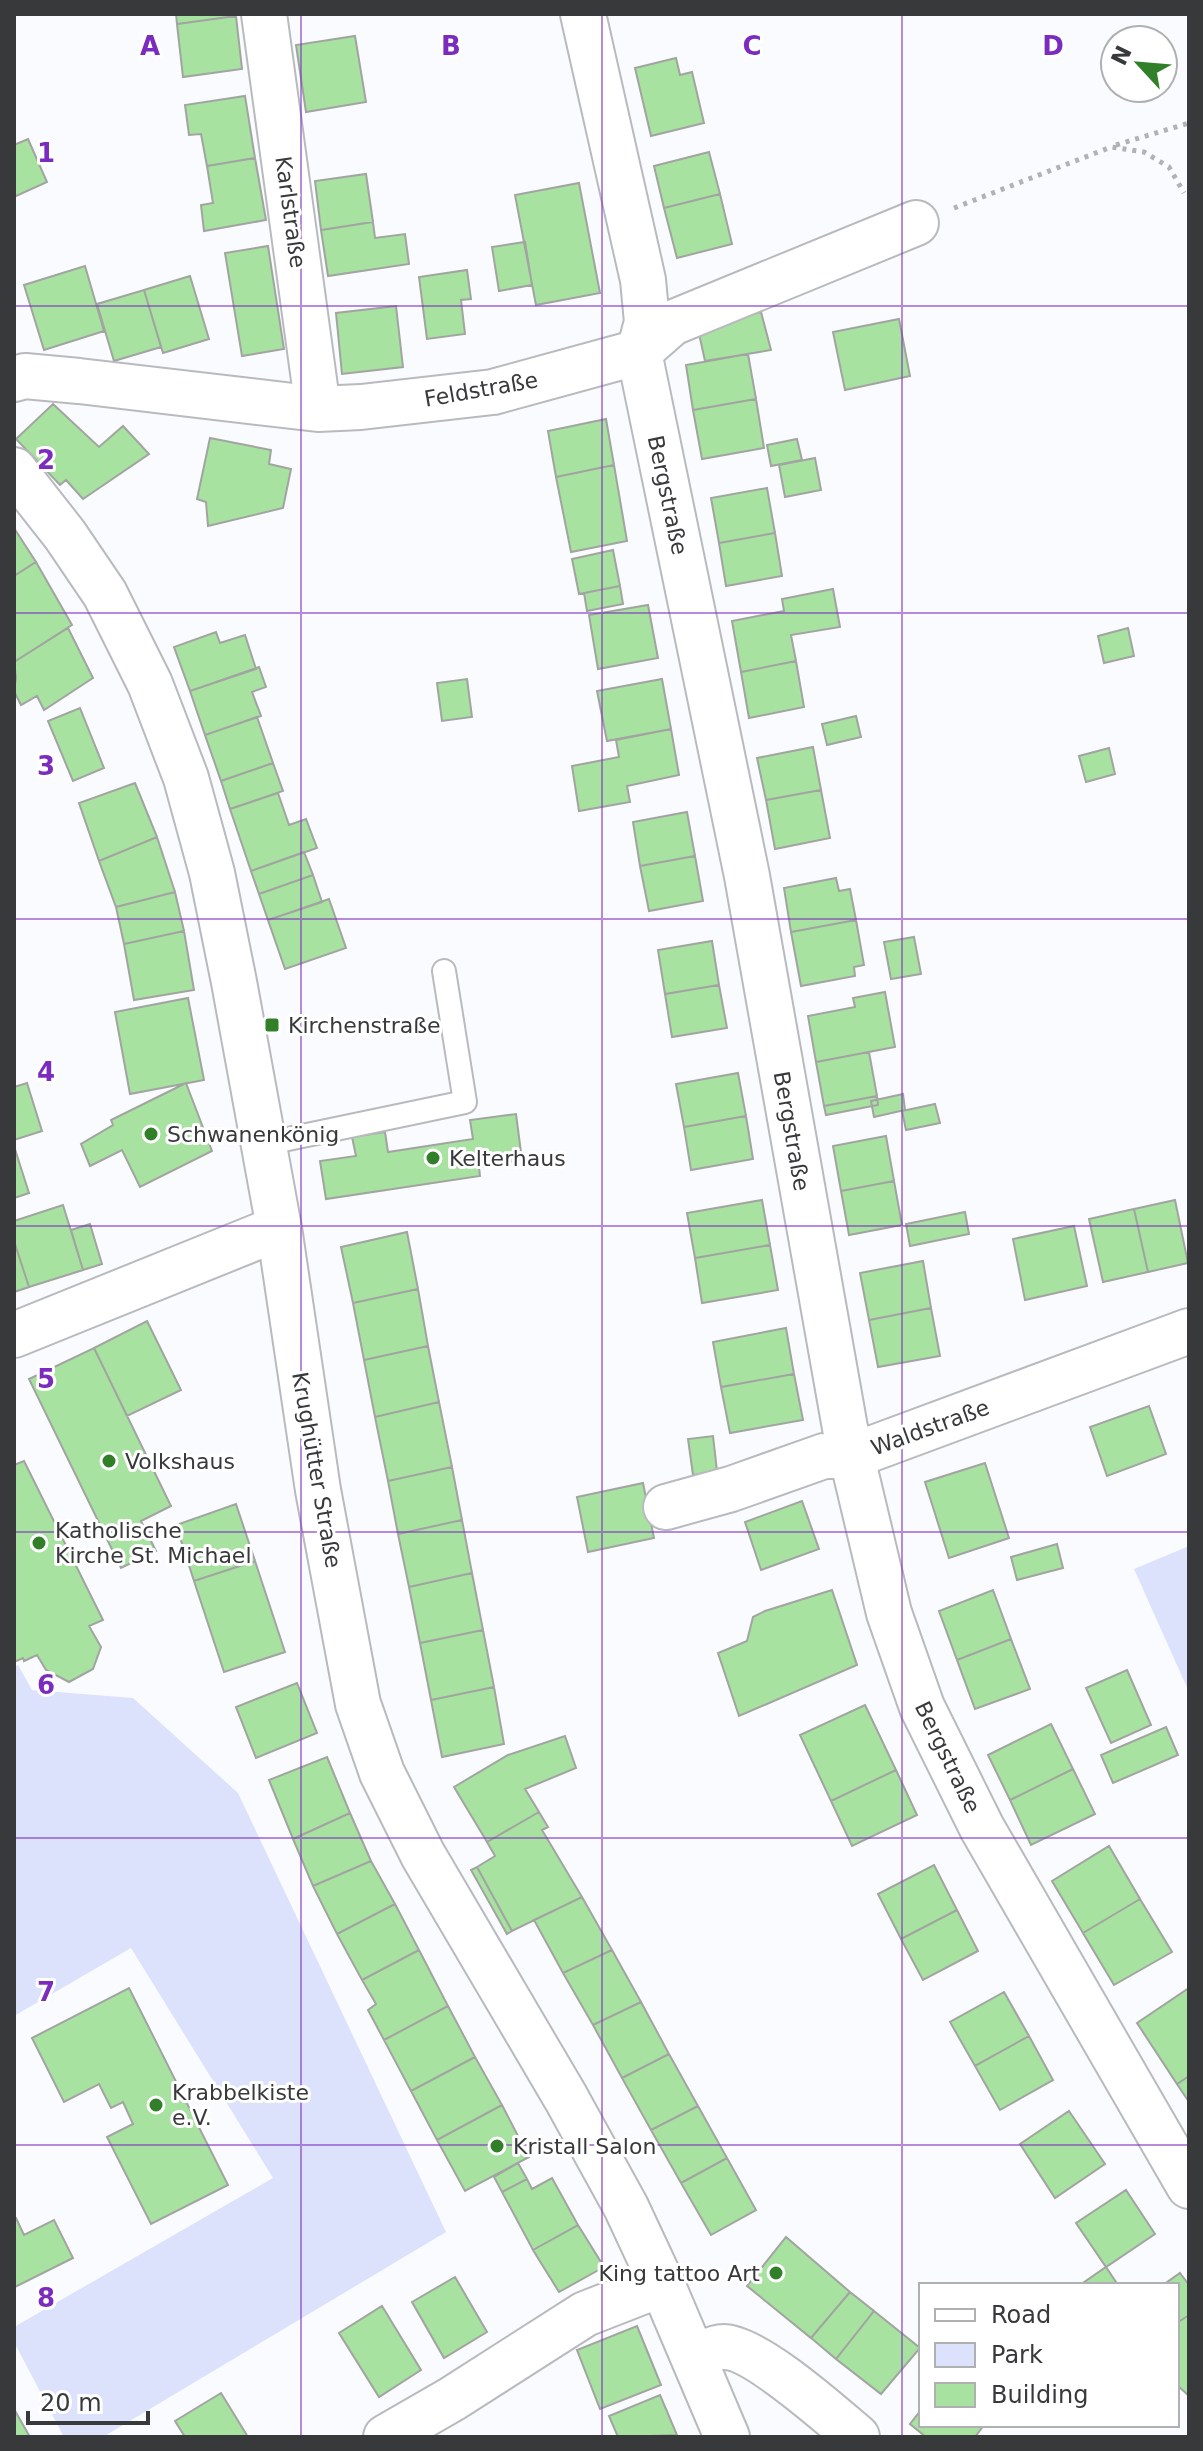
<svg xmlns="http://www.w3.org/2000/svg" width="1203" height="2451" viewBox="0 0 1203 2451" font-family="'DejaVu Sans',sans-serif">
<rect width="100%" height="100%" fill="#fafbff"/>
<path fill="#dce2fb" d="M1189 1546V1692L1134 1569Z
M18 1665 32 1690 133 1698 238 1793 446 2232 103 2437H64L14 2342V2327L273 2178 131 1948 14 2016V1667Z"/>
<path fill="#a8e2a0" stroke="#a1a4a0" stroke-width="2" d="M176 14H236V16L177 24Z
M236 16 242 69 183 77 177 24Z
M355 36 366 102 306 112 296 45Z
M676 58 680 75 692 72 704 123 651 136 635 68Z
M245 96 255 158 207 166 201 134 189 135 185 105Z
M28 139 47 182 14 197V145Z
M709 152 720 194 664 208 654 166Z
M255 158 266 220 204 231 201 205 213 203 207 166Z
M366 174 373 222 321 230 315 181Z
M579 183 600 293 536 305 515 195Z
M720 194 732 244 677 258 664 208Z
M373 222 375 238 405 234 409 264 328 276 321 230Z
M525 242 532 285 499 291 492 247Z
M268 246 284 349 242 356 225 253Z
M85 266 104 331 44 350 24 285Z
M467 270 471 299 461 300 465 334 427 339 419 277Z
M190 276 209 339 163 353 144 290Z
M144 290 161 347 114 361 97 304Z
M396 306 403 367 342 374 336 313Z
M761 312 771 350 705 361 698 329Z
M899 319 910 376 845 390 833 332Z
M748 354 756 399 693 410 686 365Z
M756 399 764 448 702 459 693 410Z
M53 404 99 447 123 426 149 454 83 499 66 480 60 485 16 439Z
M606 419 614 465 556 477 548 431Z
M210 438 271 450 269 464 291 469 283 508 208 526 206 502 197 499Z
M797 439 802 460 771 466 767 445Z
M815 458 821 490 785 497 779 465Z
M614 465 627 541 571 552 556 477Z
M767 488 775 533 719 543 711 498Z
M14 528 36 562 14 576Z
M775 533 782 576 726 586 719 543Z
M613 550 620 586 579 594 572 559Z
M36 562 72 625 14 662V576Z
M620 586 623 604 587 611 584 593Z
M833 589 840 627 791 635 796 661 741 672 732 621 784 611 782 599Z
M648 605 658 658 598 669 589 615Z
M68 628 93 678 44 710 37 696 21 705 14 691 16 678 14 662Z
M1128 628 1134 656 1104 663 1098 636Z
M216 632 220 643 245 635 256 669 190 691 174 647Z
M796 661 804 707 749 718 741 672Z
M259 667 266 687 252 692 261 716 205 735 190 691Z
M467 679 472 717 442 721 437 683Z
M662 679 671 729 607 741 597 691Z
M80 708 104 768 73 781 48 721Z
M856 716 861 737 827 745 822 724Z
M257 717 273 763 221 781 205 735Z
M671 729 679 775 627 786 630 802 579 811 572 766 619 757 616 740Z
M813 747 821 790 766 800 757 758Z
M1109 748 1115 774 1086 782 1079 756Z
M273 763 283 791 230 809 221 781Z
M135 783 157 837 99 861 79 803Z
M821 790 830 838 775 849 766 800Z
M278 793 289 825 306 819 317 848 251 871 230 809Z
M687 812 695 856 640 866 633 822Z
M157 837 175 892 116 907 99 861Z
M304 852 313 875 259 894 251 871Z
M695 856 703 901 649 911 640 866Z
M313 875 322 902 268 920 259 894Z
M836 878 839 891 850 889 856 920 791 932 784 888Z
M175 892 184 931 124 944 116 907Z
M329 899 346 948 285 969 268 920Z
M856 920 864 965 854 967 855 976 801 986 791 932Z
M184 931 194 990 134 1000 124 944Z
M914 937 921 974 891 979 884 942Z
M712 941 719 985 665 994 658 950Z
M719 985 727 1028 672 1037 665 994Z
M885 992 895 1047 816 1062 808 1016 855 1007 853 998Z
M188 998 204 1080 130 1094 115 1012Z
M869 1052 877 1096 824 1106 816 1062Z
M738 1073 746 1116 684 1127 676 1084Z
M27 1083 42 1131 14 1140V1087Z
M186 1083 212 1151 140 1187 122 1150 90 1166 81 1144 113 1125 111 1120Z
M903 1094 905 1110 874 1117 871 1101Z
M877 1096 878 1105 826 1115 824 1106Z
M935 1104 940 1123 906 1130 902 1111Z
M516 1114 522 1160 479 1167 480 1176 326 1199 320 1161 356 1156 352 1137 385 1132 388 1152 473 1139 470 1120Z
M746 1116 753 1159 691 1170 684 1127Z
M886 1136 894 1181 841 1191 833 1146Z
M14 1146 29 1193 14 1198Z
M894 1181 902 1225 849 1235 841 1191Z
M762 1200 770 1245 695 1258 687 1213Z
M1175 1200 1188 1263 1148 1272 1134 1209Z
M63 1205 83 1270 29 1287 14 1241V1221Z
M1134 1209 1148 1272 1103 1282 1089 1219Z
M965 1212 969 1234 910 1246 906 1224Z
M90 1224 102 1264 83 1270 71 1230Z
M1074 1226 1087 1286 1025 1300 1013 1239Z
M407 1232 418 1289 353 1303 341 1247Z
M14 1241 29 1287 14 1292Z
M770 1245 778 1290 702 1303 695 1258Z
M923 1261 931 1308 869 1320 860 1273Z
M418 1289 428 1346 364 1360 353 1303Z
M931 1308 940 1356 878 1367 869 1320Z
M147 1321 181 1390 127 1416 94 1348Z
M786 1328 794 1374 721 1387 713 1342Z
M428 1346 439 1402 375 1417 364 1360Z
M94 1348 171 1506 141 1521 156 1551 121 1568 29 1379Z
M794 1374 803 1420 730 1433 721 1387Z
M439 1402 452 1467 388 1481 375 1417Z
M1149 1406 1166 1454 1107 1476 1090 1427Z
M713 1436 717 1471 693 1475 688 1439Z
M24 1461 103 1620 89 1626 101 1647 93 1669 69 1682 46 1670 37 1655 24 1661 23 1658 14 1662V1465Z
M985 1463 1009 1538 949 1558 925 1482Z
M452 1467 462 1520 398 1534 388 1481Z
M643 1483 654 1538 588 1552 577 1497Z
M802 1501 819 1549 761 1570 745 1522Z
M236 1504 255 1561 194 1581 176 1525Z
M462 1520 472 1573 409 1587 398 1534Z
M1057 1544 1063 1568 1017 1580 1011 1557Z
M255 1561 285 1652 224 1672 194 1581Z
M472 1573 483 1630 420 1643 409 1587Z
M832 1590 857 1665 739 1716 718 1653 747 1641 753 1617 765 1611Z
M993 1590 1011 1639 957 1660 939 1611Z
M483 1630 494 1687 431 1700 420 1643Z
M1011 1639 1030 1689 975 1709 957 1660Z
M1127 1670 1151 1725 1111 1743 1086 1688Z
M297 1683 317 1733 256 1758 236 1707Z
M494 1687 504 1744 442 1757 431 1700Z
M865 1705 896 1770 831 1801 800 1735Z
M1051 1724 1073 1769 1010 1800 988 1755Z
M1166 1727 1178 1755 1113 1783 1101 1755Z
M565 1736 576 1768 525 1789 539 1812 487 1842 454 1787 508 1755Z
M327 1757 350 1813 293 1839 269 1780Z
M1073 1769 1095 1814 1031 1845 1010 1800Z
M896 1770 917 1815 852 1846 831 1801Z
M539 1812 548 1827 542 1830 582 1897 512 1931 477 1867 495 1856 487 1842Z
M350 1813 371 1861 313 1886 293 1839Z
M1109 1846 1140 1899 1083 1933 1052 1881Z
M371 1861 395 1904 337 1934 313 1886Z
M934 1865 957 1910 901 1939 878 1894Z
M477 1867 512 1931 507 1934 471 1870Z
M582 1897 612 1950 563 1973 534 1920Z
M1140 1899 1172 1952 1114 1985 1083 1933Z
M395 1904 419 1950 362 1980 337 1934Z
M957 1910 978 1951 923 1980 901 1939Z
M419 1950 448 2006 384 2040 368 2010 376 2004 362 1980Z
M612 1950 641 2002 593 2025 563 1973Z
M129 1988 228 2185 151 2224 107 2137 133 2124 123 2102 111 2108 99 2084 64 2102 32 2038Z
M1189 1988V2076L1177 2084 1137 2023Z
M1004 1992 1029 2036 975 2066 950 2022Z
M641 2002 669 2054 622 2078 593 2025Z
M448 2006 475 2057 411 2091 384 2040Z
M1029 2036 1053 2080 1000 2110 975 2066Z
M669 2054 698 2106 651 2130 622 2078Z
M475 2057 502 2105 437 2140 411 2091Z
M1189 2076V2102L1177 2084Z
M502 2105 529 2157 465 2191 437 2140Z
M698 2106 727 2158 681 2183 651 2130Z
M1069 2111 1105 2164 1055 2198 1020 2144Z
M727 2158 756 2210 711 2235 681 2183Z
M518 2163 527 2179 502 2192 494 2177Z
M552 2178 578 2225 533 2250 502 2192 527 2179 532 2189Z
M1126 2190 1155 2234 1106 2267 1076 2223Z
M16 2218 24 2235 54 2220 73 2258 15 2287 14 2219Z
M578 2225 604 2267 559 2292 533 2250Z
M786 2237 850 2292 811 2338 747 2286Z
M1106 2267 1118 2285H1080Z
M1180 2273 1189 2285V2315L1177 2323V2285H1163Z
M455 2277 487 2332 444 2358 412 2302Z
M850 2292 874 2311 836 2359 811 2338Z
M382 2306 421 2370 379 2397 339 2333Z
M874 2311 920 2348 881 2394 836 2359Z
M1189 2315V2396L1177 2385V2323Z
M637 2326 661 2385 600 2409 577 2350Z
M221 2393 248 2437H185L175 2421Z
M660 2395 677 2435 618 2437 609 2416Z
M14 2409 30 2437H14Z
M921 2410V2425H984L975 2437H926L910 2424Z"/>
<g fill="none" stroke-linecap="round" stroke-linejoin="round">
<defs>
<path id="lane" d="M264 1144 465 1102 444 971"/>
<path id="street" d="M264 14 318 409
M583 14 643 280 647 322 639 352 747 876 845 1428 889 1613 922 1707 982 1828 1189 2186
M14 379 25 376 79 381 318 409 361 407 493 392 639 352 672 323 916 223
M14 470 65 535 105 594 150 684 186 778 212 873 234 982 279 1228 318 1490 358 1704 382 1773 423 1855 566 2098 626 2207 662 2284 727 2437
M14 1335 279 1228
M666 1507 731 1489 824 1456H852L1189 1331
M693 2357C702 2354 714 2347 723 2347 754 2346 832 2416 857 2437
M386 2437 452 2399 585 2314 662 2284"/>
</defs>
<use href="#lane" stroke="#b9babe" stroke-width="26"/>
<use href="#street" stroke="#b9babe" stroke-width="48"/>
<path stroke="#b1b2b5" stroke-width="5" stroke-dasharray="4 6" stroke-linecap="butt" d="M1116 145 1189 123
M954 208 1111 147 1144 152 1169 167 1184 193"/>
<use href="#lane" stroke="#fff" stroke-width="22"/>
<use href="#street" stroke="#fff" stroke-width="44"/>
</g>
<path fill="none" stroke="#7b2cbf" stroke-width="2" stroke-opacity="0.55" d="M301 14V2437M602 14V2437M902 14V2437M14 306H1189M14 613H1189M14 919H1189M14 1226H1189M14 1532H1189M14 1838H1189M14 2145H1189"/>
<g fill="#317f28" stroke="#fff" stroke-width="3">
<rect x="264" y="1017" width="16" height="16" rx="4"/>
<circle cx="151" cy="1134" r="8"/>
<circle cx="433" cy="1158" r="8"/>
<circle cx="109" cy="1461" r="8"/>
<circle cx="39" cy="1543" r="8"/>
<circle cx="156" cy="2105" r="8"/>
<circle cx="497" cy="2146" r="8"/>
<circle cx="776" cy="2273" r="8"/>
</g>
<g text-anchor="middle" stroke-width="6" stroke-linejoin="round" paint-order="stroke">
<g font-size="22" fill="#38393b" stroke="#fff">
<text transform="translate(291 212) rotate(82)" y="8">Karlstraße</text>
<text transform="translate(481 389) rotate(-10)" y="8">Feldstraße</text>
<text transform="translate(668 495) rotate(78)" y="8">Bergstraße</text>
<text transform="translate(792 1131) rotate(80)" y="8">Bergstraße</text>
<text transform="translate(930 1427) rotate(-20)" y="8">Waldstraße</text>
<text transform="translate(317 1470) rotate(80)" y="8">Krughütter Straße</text>
<text transform="translate(948 1757) rotate(64)" y="8">Bergstraße</text>
</g>
<g font-size="22" fill="#38393b" stroke="#fff" text-anchor="start">
<text x="288" y="1033">Kirchenstraße</text>
<text x="167" y="1142">Schwanenkönig</text>
<text x="449" y="1166">Kelterhaus</text>
<text x="125" y="1469">Volkshaus</text>
<text x="55" y="1538">Katholische<tspan x="55" dy="25">Kirche St. Michael</tspan></text>
<text x="172" y="2100">Krabbelkiste<tspan x="172" dy="25">e.V.</tspan></text>
<text x="513" y="2154">Kristall Salon</text>
<text x="760" y="2281" text-anchor="end">King tattoo Art</text>
</g>
</g>
<g font-size="26" text-anchor="middle" font-weight="bold" fill="#7b2cbf" stroke="#fff" stroke-width="6" stroke-linejoin="round" paint-order="stroke">
<text x="150" y="55">A</text>
<text x="451" y="55">B</text>
<text x="752" y="55">C</text>
<text x="1053" y="55">D</text>
<text x="46" y="162">1</text>
<text x="46" y="469">2</text>
<text x="46" y="775">3</text>
<text x="46" y="1081">4</text>
<text x="46" y="1388">5</text>
<text x="46" y="1694">6</text>
<text x="46" y="2001">7</text>
<text x="46" y="2307">8</text>
</g>
<rect width="1203" height="2451" fill="none" stroke="#38393b" stroke-width="32"/>
<rect x="919" y="2283" width="260" height="144" fill="#ffffff" stroke="#afb0b1" stroke-width="2"/>
<rect x="935" y="2309" width="40" height="12" fill="#ffffff" stroke="#afb0b1" stroke-width="2"/>
<text x="991" y="2323" font-size="24" fill="#38393b">Road</text>
<rect x="935" y="2343" width="40" height="24" fill="#dce2fb" stroke="#afb0b1" stroke-width="2"/>
<text x="991" y="2363" font-size="24" fill="#38393b">Park</text>
<rect x="935" y="2383" width="40" height="24" fill="#a8e2a0" stroke="#afb0b1" stroke-width="2"/>
<text x="991" y="2403" font-size="24" fill="#38393b">Building</text>
<g transform="translate(1139 64) rotate(296)"><circle r="38" fill="#ffffff" stroke="#afb0b1" stroke-width="2"/>
<path d="M0-6L14 30L0 20L-14 30Z" fill="#317f28"/>
<text y="-12" font-size="22" font-weight="bold" text-anchor="middle" fill="#38393b">N</text>
</g>
<path d="M28 2411v12h120v-12" fill="none" stroke="#38393b" stroke-width="4"/>
<text x="40" y="2411" font-size="24" fill="#38393b" stroke="#ffffff" stroke-width="6" paint-order="stroke">20 m</text>
</svg>
